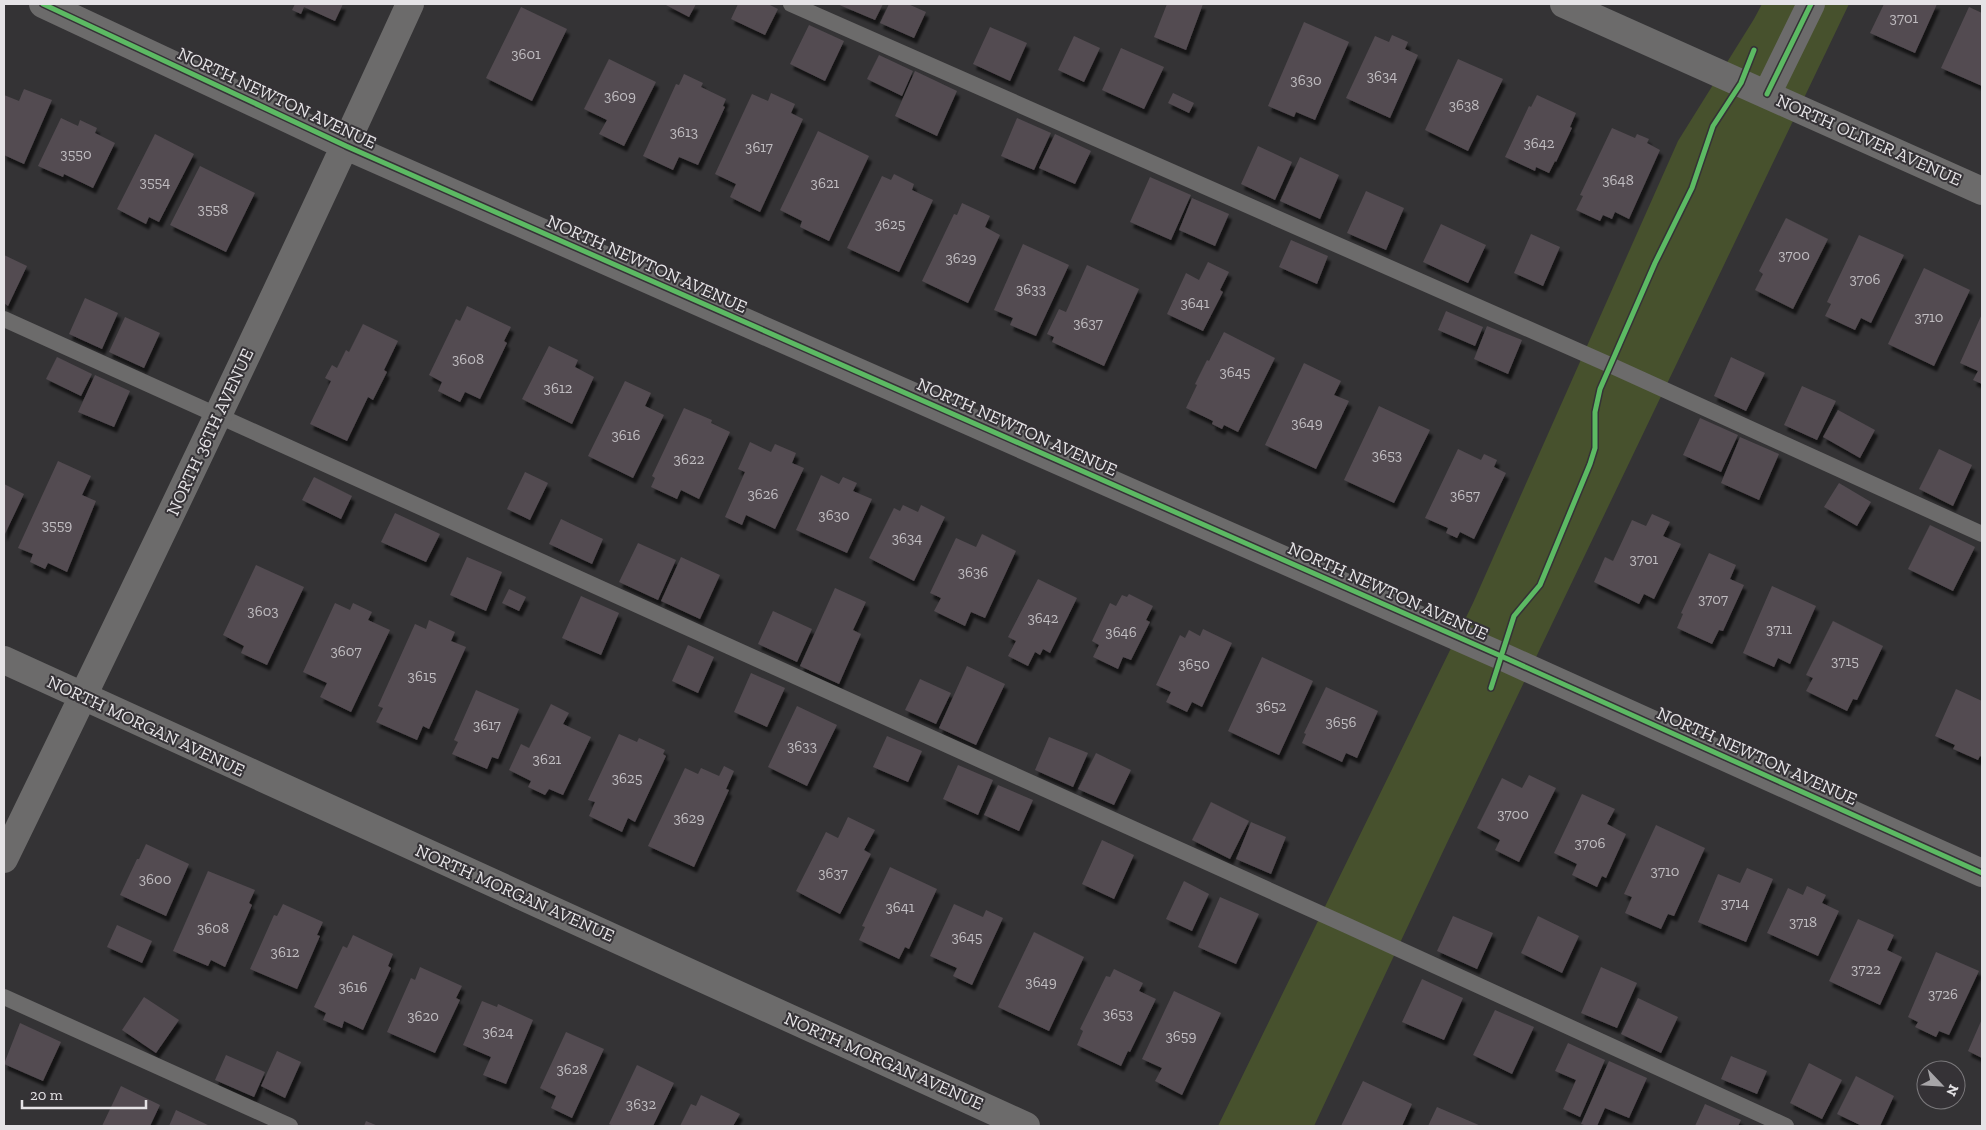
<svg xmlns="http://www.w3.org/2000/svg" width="1986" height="1130" viewBox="0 0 1986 1130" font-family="'Zilla Slab',serif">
<defs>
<filter id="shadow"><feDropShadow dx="3" dy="5.5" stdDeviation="1" flood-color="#0009"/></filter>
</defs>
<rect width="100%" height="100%" fill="#343335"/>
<path fill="#47512d" d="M1762 4H1849L1446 845 1314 1126H1218L1473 603 1678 141 1754 19Z"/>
<path fill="#534b51" filter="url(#shadow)" d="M295 4H343L335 21 304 7 301 14 292 10Z
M664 4H696L689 17Z
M738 4H768L778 9 765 35 731 19Z
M837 4H883L875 20Z
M889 4H908L926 12 914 38 880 23Z
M1167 4H1203L1186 50 1154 37Z
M1884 4H1937L1915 53 1870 33Z
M521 7 567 29 532 101 486 78Z
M1969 7 1982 13V86L1941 68Z
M1304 22 1349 42 1315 120 1296 112 1294 117 1268 106Z
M809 25 844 41 825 81 790 64Z
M990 27 1027 43 1010 81 973 64Z
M1392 35 1408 42 1405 49 1418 55 1390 118 1346 98 1375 36 1389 42Z
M1074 36 1100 48 1084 82 1058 70Z
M1121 48 1164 67 1144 109 1102 90Z
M879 55 913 71 902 96 867 79Z
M609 59 656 82 624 146 599 134 607 120 584 109Z
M1458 59 1503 79 1468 151 1425 130Z
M915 71 957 91 937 136 895 116Z
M684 74 703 83 701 87 726 99 723 106 725 107 698 165 679 157 673 170 643 156 676 84 679 85Z
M24 89 52 100 24 164 4 155V95L19 101Z
M771 93 795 104 791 113 803 119 760 212 730 197 736 184 715 174 752 94 768 101Z
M1173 93 1194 103 1189 113 1168 103Z
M1537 95 1576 113 1570 127 1572 128 1556 162 1555 161 1549 173 1536 167 1535 171 1505 157 1529 106 1531 107Z
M61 118 78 126 80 120 97 128 95 133 115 143 93 188 64 174 63 177 38 166Z
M1017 118 1051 133 1034 170 1001 156Z
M1612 128 1635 138 1637 134 1649 139 1647 143 1660 150 1629 219 1615 212 1612 219 1603 215 1600 221 1576 210 1583 196 1580 195Z
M818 131 869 156 829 241 800 227 802 221 780 210Z
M155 134 194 154 159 222 149 217 146 224 117 209Z
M1055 134 1091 151 1075 184 1039 168Z
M1258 146 1292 162 1275 200 1241 184Z
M1300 157 1339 175 1320 219 1280 201Z
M200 166 255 193 226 252 170 225Z
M894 174 914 184 912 190 933 200 899 272 847 248 882 176 891 180Z
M1150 177 1191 195 1171 240 1130 222Z
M1366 191 1404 208 1386 250 1347 233Z
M1192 198 1229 214 1215 246 1179 230Z
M962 203 990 216 985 227 1000 235 968 303 922 281 954 214 957 215Z
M1786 218 1828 239 1793 309 1755 290 1763 274 1759 271Z
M1441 224 1486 245 1468 283 1423 262Z
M1531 234 1560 247 1543 286 1514 273Z
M1859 235 1904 255 1871 323 1861 318 1855 330 1825 316 1831 304 1827 302Z
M1291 240 1328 256 1317 284 1279 267Z
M1023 244 1069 265 1036 336 1010 325 1013 318 994 310Z
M4 255 27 266 8 306 4 303Z
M1208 262 1229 272 1220 290 1223 292 1203 331 1167 314 1186 273 1199 280Z
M1087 265 1139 289 1104 366 1052 342 1054 337 1047 334 1059 309 1066 312Z
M1924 268 1970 290 1934 366 1888 344Z
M85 298 118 313 102 349 69 334Z
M467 306 511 327 504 341 507 343 480 399 465 392 460 402 438 391 442 382 429 375 456 319 460 321Z
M1446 311 1483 327 1475 346 1438 330Z
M1982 314V384L1973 380 1978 371 1960 363Z
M125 317 160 333 144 368 109 352Z
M363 324 398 341 384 370 387 372 373 400 368 397 347 441 310 424 331 381 325 378 332 365 337 368 346 350 349 352Z
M1487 326 1522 340 1508 374 1474 359Z
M1224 332 1275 358 1238 432 1224 425 1222 429 1212 424 1213 421 1186 408 1197 385 1195 384 1207 360 1209 361Z
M549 346 578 360 575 367 594 377 572 424 522 399Z
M57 357 92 374 81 396 46 379Z
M1731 357 1765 373 1746 411 1714 396Z
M1304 363 1341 381 1334 395 1349 401 1316 469 1265 445Z
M95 375 130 391 114 427 78 412Z
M625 381 651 393 645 406 664 415 633 478 588 456Z
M1802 386 1836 401 1817 440 1784 425Z
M1379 406 1430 430 1394 503 1344 480Z
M684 408 712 420 711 423 730 432 699 499 681 490 677 499 651 487 655 478 652 476Z
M1838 410 1875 430 1860 458 1823 437Z
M1700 418 1738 435 1721 472 1683 455Z
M1740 437 1779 454 1759 500 1721 483Z
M750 442 771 452 775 444 796 453 792 463 804 468 775 529 746 515 742 525 725 517 745 472 738 469Z
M1458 449 1481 460 1484 454 1497 460 1494 467 1506 473 1474 539 1460 532 1457 538 1446 533 1448 528 1425 518Z
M1939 449 1972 465 1953 506 1919 489Z
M58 461 91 476 82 495 96 501 67 572 48 563 45 569 30 562 33 554 18 548Z
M525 472 548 483 530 520 507 509Z
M821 475 839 484 843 477 857 483 853 491 872 499 847 553 796 530Z
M314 477 352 496 341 519 302 500Z
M1839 483 1871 502 1857 526 1824 507Z
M4 484 24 494 4 536Z
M903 505 918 512 921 505 945 517 914 581 869 558 894 508 900 511Z
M395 513 440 534 426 562 381 542Z
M1652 514 1670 522 1663 536 1681 544 1654 599 1644 594 1639 604 1594 582 1605 557 1613 561 1632 520 1646 526Z
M561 519 603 539 592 564 549 544Z
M1930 525 1975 547 1953 591 1908 569Z
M982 534 1016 551 985 618 971 612 965 626 934 611 941 598 930 593 956 538 976 547Z
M638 543 676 560 658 600 619 582Z
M1709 553 1736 565 1730 579 1744 585 1723 631 1719 630 1712 644 1677 628 1683 614 1681 613Z
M467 557 502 572 486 611 450 595Z
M681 557 720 575 700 619 661 601Z
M256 565 304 587 267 665 241 653 244 646 223 635Z
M1038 579 1077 598 1050 653 1043 649 1040 655 1035 652 1028 666 1008 656 1016 641 1008 637Z
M1772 586 1816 606 1790 664 1778 658 1774 667 1743 653Z
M835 588 866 602 853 630 861 634 839 684 800 666Z
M509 589 526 597 519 611 502 603Z
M1129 594 1153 606 1146 620 1150 622 1131 660 1123 657 1118 669 1093 657 1099 645 1092 641 1110 603 1116 606 1122 595 1127 597Z
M581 596 619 613 601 655 562 638Z
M335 603 350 610 353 603 372 612 368 620 390 630 351 712 320 697 327 683 303 672Z
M773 611 812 629 797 662 758 644Z
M429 620 455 632 451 641 466 647 429 729 423 726 417 740 376 722 383 708 378 706 415 624 426 629Z
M1833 621 1883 646 1857 700 1853 699 1847 711 1806 691 1813 678 1806 675Z
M1203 629 1232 643 1202 707 1192 702 1187 712 1166 702 1171 692 1156 685 1180 635 1185 638 1189 630 1200 636Z
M688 645 714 657 698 693 672 681Z
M1262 657 1313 681 1279 755 1228 731Z
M967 666 1005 684 976 745 939 728Z
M751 673 785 688 767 727 734 712Z
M920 679 951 693 936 724 905 710Z
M1326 687 1378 711 1357 758 1346 753 1342 762 1302 743 1306 734 1304 733Z
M1956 689 1982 701V757L1980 756 1978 760 1953 749 1955 745 1935 736Z
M476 690 519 709 498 759 492 757 487 769 452 754 458 742 454 740Z
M551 704 569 713 563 724 591 737 563 795 549 789 545 795 528 787 531 781 509 770 521 744 529 748Z
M797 706 837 725 807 786 768 767Z
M619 734 637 742 639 738 665 750 663 754 666 756 635 822 628 818 622 832 589 816 595 802 588 800Z
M887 736 922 751 908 782 873 767Z
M1049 737 1088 753 1073 787 1035 770Z
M1096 753 1131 770 1114 805 1078 789Z
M958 765 993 780 978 815 943 799Z
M724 766 734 771 726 789 729 790 694 867 648 846 685 768 698 774 701 768 719 776Z
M1529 775 1556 788 1519 862 1495 850 1500 840 1477 828 1502 778 1522 788Z
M998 785 1033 800 1019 831 984 815Z
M1582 794 1615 809 1607 824 1626 834 1606 878 1602 876 1597 887 1572 875 1577 864 1554 853Z
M1211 802 1249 821 1230 859 1192 840Z
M848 817 875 830 864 850 871 854 840 914 796 891 826 832 838 838Z
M1251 822 1286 837 1271 874 1236 859Z
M1656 825 1705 848 1674 916 1668 914 1661 929 1625 913 1632 897 1624 894Z
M1102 840 1134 855 1114 899 1082 884Z
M146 844 189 864 166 916 120 895 137 859H139Z
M890 867 937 889 909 949 905 947 899 959 859 940 865 927 862 926Z
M1747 868 1773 879 1746 942 1698 922 1718 874 1740 883Z
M208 871 255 890 249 903 252 905 225 967 211 960 208 966 173 951Z
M1184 881 1209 894 1192 931 1166 919Z
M1807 886 1826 895 1822 903 1839 911 1818 956 1767 933 1788 888 1803 895Z
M1220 897 1259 914 1236 964 1198 947Z
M283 904 323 922 317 935 320 936 297 989 250 969 274 915 277 916Z
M954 904 983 917 986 910 1003 918 972 985 953 976 957 968 930 956Z
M1453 916 1493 933 1477 969 1437 951Z
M1538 916 1579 936 1562 973 1521 953Z
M1858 919 1894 935 1887 950 1902 957 1880 1005 1829 981Z
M117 925 152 941 142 963 107 947Z
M1034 932 1084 957 1049 1031 998 1007Z
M353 935 393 954 388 966 391 968 363 1030 344 1021 342 1028 323 1020 326 1013 314 1007 343 946 347 948Z
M1936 952 1979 971 1949 1035 1939 1031 1936 1037 1915 1027 1918 1022 1908 1017Z
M420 967 462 986 456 998 460 1000 435 1053 387 1032 411 978 415 980Z
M1601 967 1637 983 1617 1028 1581 1013Z
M1114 969 1143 983 1139 991 1156 999 1130 1052 1128 1051 1121 1066 1077 1045 1083 1031 1080 1029 1106 976 1110 977Z
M1422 979 1463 998 1444 1040 1402 1022Z
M1174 991 1221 1013 1182 1095 1155 1081 1162 1068 1142 1059Z
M144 997 179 1020 156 1053 122 1030Z
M1638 998 1678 1017 1661 1053 1621 1034Z
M482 1001 497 1007 498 1004 533 1020 506 1084 483 1075 491 1057 463 1045Z
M1495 1010 1534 1027 1512 1074 1473 1055Z
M1982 1019V1058L1968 1051Z
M20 1023 61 1042 43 1081 4 1064Z
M566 1032 604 1049 572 1118 551 1108 556 1096 540 1088Z
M1568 1043 1605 1060 1580 1117 1563 1109 1576 1080 1555 1071Z
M277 1051 301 1062 285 1098 261 1086Z
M226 1055 265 1072 254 1097 215 1080Z
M1731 1056 1767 1071 1757 1094 1721 1079Z
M1609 1061 1647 1078 1629 1118 1605 1108 1597 1126H1587L1581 1124Z
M1809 1063 1842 1080 1822 1119 1790 1103Z
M637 1065 674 1083 653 1126H613L609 1124Z
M1856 1076 1894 1096 1880 1126H1862L1837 1114Z
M1363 1081 1412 1104 1402 1126H1341Z
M121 1086 160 1105 150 1126H102Z
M701 1095 740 1114 733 1126H680L691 1104 696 1106Z
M1705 1104 1741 1120 1738 1126H1695Z
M1437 1107 1481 1126H1428Z
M176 1110 210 1126H169Z
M366 1121 378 1126H364Z"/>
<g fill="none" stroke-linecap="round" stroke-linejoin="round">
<path stroke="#6c6b6b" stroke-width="16" d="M791 4 1610 365 1982 534
M4 319 1346 925 1786 1126
M4 997 290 1126"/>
<path stroke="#6c6b6b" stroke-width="28" d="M43 4 346 146 1501 656 1982 873
M1564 4 1982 191
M1767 94 1811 4
M4 660 1026 1126
M4 859C142 575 279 291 410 4"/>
<defs>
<path id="cycleway" d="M43 4 346 146 1501 656 1982 873
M1767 94 1811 4
M1491 688 1514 616 1540 585 1590 464 1595 448V412L1600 389 1655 263 1692 188 1713 126 1741 83 1754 50"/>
</defs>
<use href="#cycleway" stroke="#353236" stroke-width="8"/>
<use href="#cycleway" stroke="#5cba63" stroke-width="5"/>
</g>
<g text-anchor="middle" stroke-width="4" stroke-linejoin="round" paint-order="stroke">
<g font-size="15" fill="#c0bdc1">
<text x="1904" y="23">3701</text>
<text x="526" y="59">3601</text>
<text x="1382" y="81">3634</text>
<text x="1306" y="85">3630</text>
<text x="620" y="101">3609</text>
<text x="1464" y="110">3638</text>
<text x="684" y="137">3613</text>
<text x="1539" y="148">3642</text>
<text x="759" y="152">3617</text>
<text x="76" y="159">3550</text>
<text x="1618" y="185">3648</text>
<text x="155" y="187">3554</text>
<text x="825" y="188">3621</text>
<text x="213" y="214">3558</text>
<text x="890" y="229">3625</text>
<text x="1794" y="260">3700</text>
<text x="961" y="263">3629</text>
<text x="1865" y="284">3706</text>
<text x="1031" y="294">3633</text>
<text x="1195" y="308">3641</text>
<text x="1929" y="322">3710</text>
<text x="1088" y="328">3637</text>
<text x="468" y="364">3608</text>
<text x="1235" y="377">3645</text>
<text x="558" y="393">3612</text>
<text x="1307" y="428">3649</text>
<text x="626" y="440">3616</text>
<text x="1387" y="460">3653</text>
<text x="689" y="464">3622</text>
<text x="763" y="499">3626</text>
<text x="1465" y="500">3657</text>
<text x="834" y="520">3630</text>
<text x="57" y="530">3559</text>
<text x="907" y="543">3634</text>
<text x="1644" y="564">3701</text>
<text x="973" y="577">3636</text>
<text x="1713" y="604">3707</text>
<text x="263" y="616">3603</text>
<text x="1043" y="623">3642</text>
<text x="1779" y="634">3711</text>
<text x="1121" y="637">3646</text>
<text x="346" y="656">3607</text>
<text x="1845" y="666">3715</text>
<text x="1194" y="669">3650</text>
<text x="422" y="681">3615</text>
<text x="1271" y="711">3652</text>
<text x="1341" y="727">3656</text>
<text x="487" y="730">3617</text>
<text x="802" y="751">3633</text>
<text x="547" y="764">3621</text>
<text x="627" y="783">3625</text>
<text x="1513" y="819">3700</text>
<text x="689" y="823">3629</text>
<text x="1590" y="848">3706</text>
<text x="1665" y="876">3710</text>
<text x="833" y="878">3637</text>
<text x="155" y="884">3600</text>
<text x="1735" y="908">3714</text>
<text x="900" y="912">3641</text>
<text x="1803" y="927">3718</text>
<text x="213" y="933">3608</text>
<text x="967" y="942">3645</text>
<text x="285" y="957">3612</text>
<text x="1866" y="974">3722</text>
<text x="1041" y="987">3649</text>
<text x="353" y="992">3616</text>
<text x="1943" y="999">3726</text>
<text x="1118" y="1019">3653</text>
<text x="423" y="1021">3620</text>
<text x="498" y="1037">3624</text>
<text x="1181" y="1041">3659</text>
<text x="572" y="1074">3628</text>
<text x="641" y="1109">3632</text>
</g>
<g font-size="18" fill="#e5e3e6" stroke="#353236">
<text transform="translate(277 98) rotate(25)" y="6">NORTH NEWTON AVENUE</text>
<text transform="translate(1869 140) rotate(24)" y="6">NORTH OLIVER AVENUE</text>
<text transform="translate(647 264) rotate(24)" y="6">NORTH NEWTON AVENUE</text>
<text transform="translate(1017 427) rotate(24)" y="6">NORTH NEWTON AVENUE</text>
<text transform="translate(210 432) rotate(-65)" y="6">NORTH 36TH AVENUE</text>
<text transform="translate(1388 591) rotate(24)" y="6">NORTH NEWTON AVENUE</text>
<text transform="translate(146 726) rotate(25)" y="6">NORTH MORGAN AVENUE</text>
<text transform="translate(1757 756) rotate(24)" y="6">NORTH NEWTON AVENUE</text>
<text transform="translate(515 893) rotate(24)" y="6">NORTH MORGAN AVENUE</text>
<text transform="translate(884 1061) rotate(24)" y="6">NORTH MORGAN AVENUE</text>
</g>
</g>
<rect width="1986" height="1130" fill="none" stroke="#e5e3e6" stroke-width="10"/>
<g transform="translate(1941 1085) rotate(115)"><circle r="24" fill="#353236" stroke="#7b797c"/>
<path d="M0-4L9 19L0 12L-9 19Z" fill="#a7a5a8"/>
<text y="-8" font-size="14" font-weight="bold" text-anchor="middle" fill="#e5e3e6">N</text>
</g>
<path d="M22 1100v8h124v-8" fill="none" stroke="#e5e3e6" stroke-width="2.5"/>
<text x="30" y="1100" font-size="15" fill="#e5e3e6" stroke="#353236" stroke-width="4" paint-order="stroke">20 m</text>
</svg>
